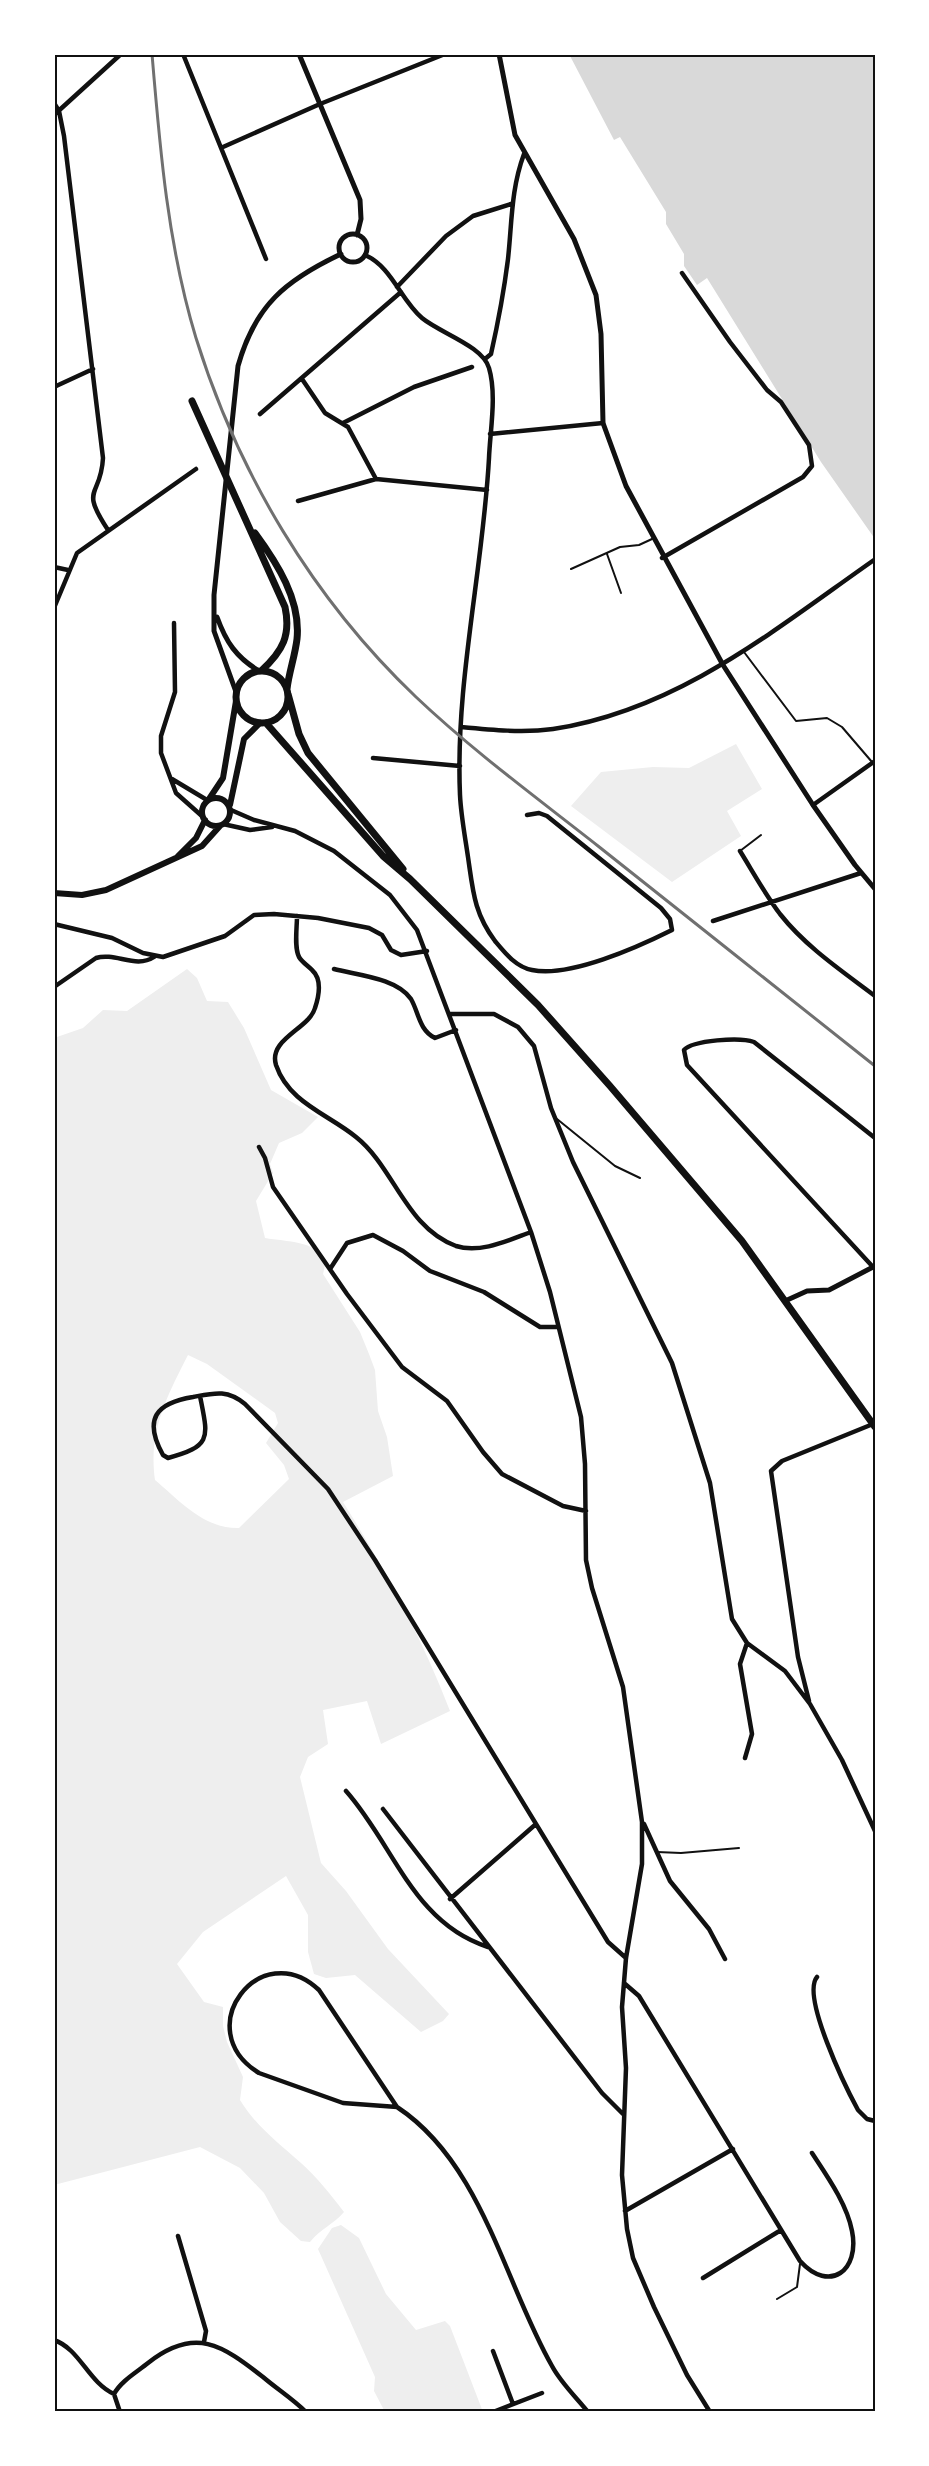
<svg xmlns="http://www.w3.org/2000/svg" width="929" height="2466" viewBox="0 0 929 2466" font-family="'Work Sans',sans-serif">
<rect width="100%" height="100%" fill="#fff"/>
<path fill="#eee" fill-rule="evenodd" d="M736 744 762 789 727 811 741 836 672 882 571 806 601 772 653 767 689 768Z
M187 969 197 978 207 1001 228 1002 244 1028 271 1090 318 1117 302 1133 279 1143 270 1164 273 1173 256 1201 265 1238C287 1242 315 1240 326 1261L323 1274 360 1332 369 1354 375 1370 378 1411 387 1437 393 1476 343 1502C385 1569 422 1638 450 1711L381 1744 367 1701 323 1710 328 1744 308 1757 300 1777 321 1863 346 1891 388 1949 449 2014 443 2021 421 2032 355 1975 326 1978 314 1974 308 1952V1915L286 1876 203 1932 177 1964 204 2002 223 2007V2026L227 2042 243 2077 240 2100C256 2126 278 2143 301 2163 317 2177 331 2195 344 2212 334 2224 320 2229 310 2242L301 2241 280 2222 264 2193 240 2168 200 2147 54 2185V1038L83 1028 103 1010 127 1011ZM188 1355 207 1364 275 1413 278 1423 266 1443 284 1465 289 1479 239 1528C204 1529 180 1501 155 1480 148 1432 167 1396 188 1355Z
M341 2225 359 2238 386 2294 416 2330 445 2321 450 2326 483 2412H385L374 2391 375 2377 318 2249 332 2228Z"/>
<path fill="#d9d9d9" d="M569 54H872L875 58V539L821 462 707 278 697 285 684 266V254L666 224V212L620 137 614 140Z"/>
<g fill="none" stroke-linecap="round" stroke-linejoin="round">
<path stroke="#111" stroke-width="2" d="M607 554 621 593
M571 569 620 547 639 545 652 539
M744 652 796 721 827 718 842 727 872 762
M740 851 761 835
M557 1119 615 1166 640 1178
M657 1852 681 1853 739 1848
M777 2299 797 2287 800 2264"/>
<path stroke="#111" stroke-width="4.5" d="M183 54 266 259
M54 103 59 111 64 136 103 458C101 498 79 486 108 530
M54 115 121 54
M223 147 320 104 445 54
M365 255C392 267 400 299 422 318 440 333 483 346 489 368 497 395 490 431 489 458 483 570 455 683 460 795 461 816 465 836 468 857 473 891 474 913 495 941 505 953 516 967 532 970 569 978 638 947 672 930L670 919 661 908 547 816 539 813 527 815
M397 287 446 236 473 216 511 204
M485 359 491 354C498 323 504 291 508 259 512 222 511 189 524 154
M302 379 325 413 348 427 376 479
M54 387 93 369
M260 414 401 292
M343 423 414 387 472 367
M490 434 603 423
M298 501 376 479 487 490
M662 558 803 477 812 466 809 445 781 402 767 390 730 342 682 273
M54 567 68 570
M54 608 77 553 196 469
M174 623 175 692 161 736V753L176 793 203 817
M461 727C492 730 523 733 553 729 678 710 774 630 874 560
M373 758 460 766
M172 779 207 800
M813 805 875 761
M231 810 254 820 295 831 334 851 390 895 417 930 531 1232 550 1292 581 1417 585 1464 586 1560 592 1588 623 1687 642 1822V1864L626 1958 622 2007 626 2068 622 2175 627 2229 633 2258 654 2307 687 2375 710 2412
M223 824 250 830 272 827
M740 851C753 872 765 894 780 914 806 947 842 971 875 996
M297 916C297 928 294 947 299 957 302 962 308 966 312 970 322 979 319 996 315 1008 309 1029 268 1039 276 1065 289 1103 328 1114 356 1137 394 1167 406 1228 456 1246 480 1254 509 1240 531 1232
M713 921 861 873
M54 924 112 938 143 953 163 957 225 936 254 915 274 914 318 918 369 928 382 935 391 950 401 955 427 951
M334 969C357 975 397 978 411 999 419 1013 419 1030 435 1038L456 1030
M54 987 96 958C115 952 136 969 154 957
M450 1014H494L518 1027 534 1046 551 1108 573 1162 672 1363 710 1483 732 1619 747 1643 785 1671 810 1704 842 1760 875 1831
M259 1147 265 1158 273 1187 347 1294 402 1367 447 1401 483 1452 502 1474 563 1506 586 1511
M873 1267 687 1065 684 1050C693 1040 740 1037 754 1042L875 1138
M330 1269 347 1243 373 1235 403 1251 430 1271 484 1292 540 1327H558
M200 1396C208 1437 213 1446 168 1458L163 1455C143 1419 156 1403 193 1397 214 1393 227 1389 245 1404L328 1489 375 1560 608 1942 626 1958
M809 1701 798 1657 771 1471 782 1461 873 1424
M745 1758 752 1734 740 1664 747 1643
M346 1791C394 1845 413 1923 488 1947
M383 1809 602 2093 623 2114
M644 1824 670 1881 709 1929 725 1959
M450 1899 536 1824
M817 1977C801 1996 846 2088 858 2110L867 2119 875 2121
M624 1983 639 1996 800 2261C830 2294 860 2270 852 2231 847 2204 827 2176 812 2153
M397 2107 343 2103 259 2073C188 2029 261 1935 319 1990L397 2107C482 2163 504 2282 552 2366 561 2383 576 2397 588 2412
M625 2211 733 2149
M178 2236 206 2331 204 2342
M703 2278 781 2230
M54 2340C80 2349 88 2382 114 2394
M493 2351 513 2404
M114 2394C121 2381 137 2372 148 2363 195 2326 222 2345 263 2377 277 2389 293 2399 306 2412
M114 2394 120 2412
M493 2412 542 2393"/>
<path stroke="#111" stroke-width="5" d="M299 54 360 200 361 219 357 235
M499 54 515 135 574 239 596 295 601 334 603 423 626 486 723 665 813 805 855 865 875 889
M339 248a14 14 0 1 1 28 0a14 14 0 1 1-28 0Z
M217 617C226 642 236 657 259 671
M236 692 214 631V595L238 366C255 305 286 280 341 254
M785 1301 807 1291 829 1290 875 1266"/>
<path stroke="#111" stroke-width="6" d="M202 812a14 14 0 1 1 28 0a14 14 0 1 1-28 0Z
M209 799 223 778 236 701
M230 805 244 739 260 723
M178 856 196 838 205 820
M54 893 82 895 106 890 202 846 220 826"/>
<path stroke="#111" stroke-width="7" d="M192 401 285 607C291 635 283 651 261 671
M255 533C277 563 301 600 297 639 295 656 289 672 287 689
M236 697a26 26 0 1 1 52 0a26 26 0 1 1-52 0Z
M288 694 299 734 308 753 403 869
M266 723 383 856 410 879 538 1005 610 1086 742 1241 875 1427"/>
<path stroke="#707070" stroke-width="3" d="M152 54C160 150 168 246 196 338 238 473 313 599 416 697 473 751 537 798 598 846 690 920 783 992 875 1066"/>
</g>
<rect width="929" height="2466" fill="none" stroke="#ffffff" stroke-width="111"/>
<rect x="56" y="56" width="818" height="2354" fill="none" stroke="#111" stroke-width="2"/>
</svg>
